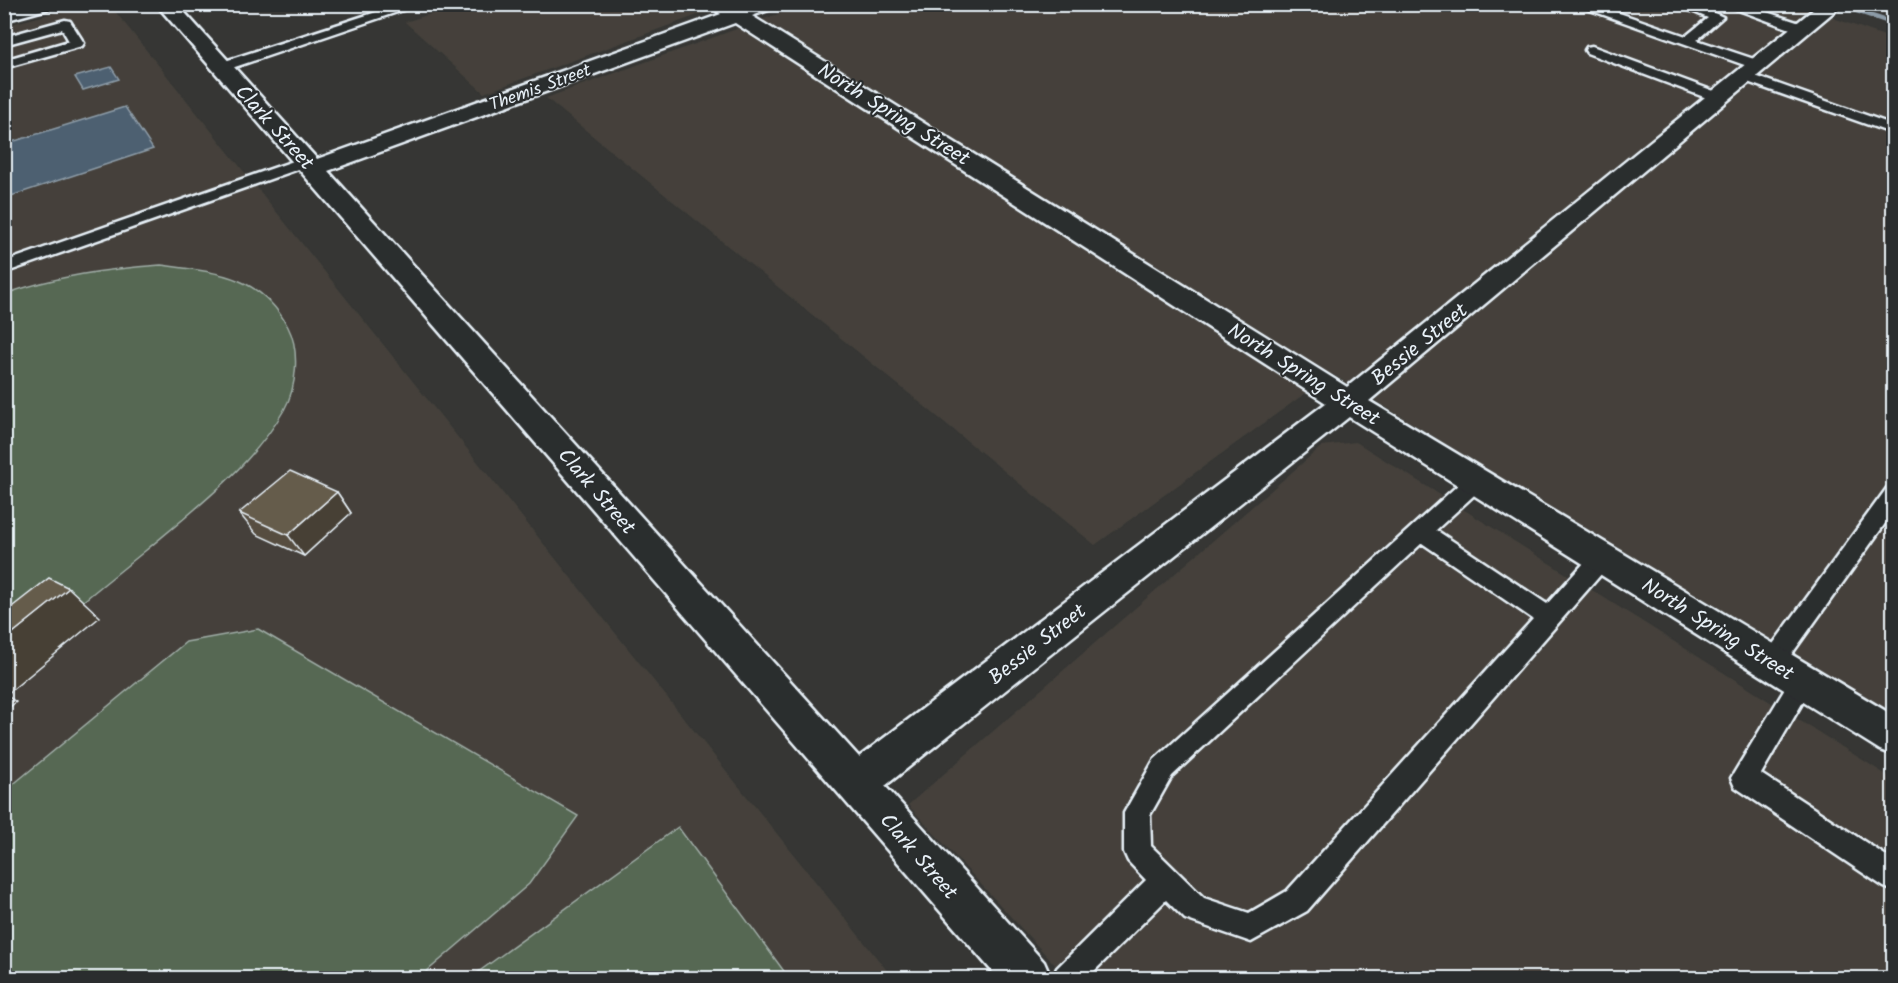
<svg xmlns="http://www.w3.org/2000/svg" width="1898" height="983" viewBox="0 0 1898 983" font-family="Kalam,sans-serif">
<rect width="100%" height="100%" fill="#363634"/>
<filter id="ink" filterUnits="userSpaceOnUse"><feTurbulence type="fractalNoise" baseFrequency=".0167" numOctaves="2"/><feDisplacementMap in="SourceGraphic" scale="12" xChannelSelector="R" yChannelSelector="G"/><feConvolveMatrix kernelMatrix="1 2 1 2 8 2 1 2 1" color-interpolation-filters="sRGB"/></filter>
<g filter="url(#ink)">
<path fill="#44413b" d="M1793 4 1893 39V720L1332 374 1095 545 546 98 803 5Z
M84 5H110L893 978H5L4 26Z
M459 5H725L484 93 405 22Z
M1356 442 1893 779V978H1067L908 805 1322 446Z"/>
<path fill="#566853" stroke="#9faca6" stroke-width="1.5" d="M161 265C214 272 260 274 288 327 300 350 297 387 284 410 253 465 193 511 145 551 98 589 51 627 5 666V294C56 276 107 269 161 265Z
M258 629 578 816 529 884 419 978H5V791L186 642Z
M678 827 789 978H470Z"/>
<path fill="#4e6171" stroke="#8c9ba7" stroke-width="1.5" d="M111 67 119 79 83 90 75 77Z
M125 107 153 149 5 198V144Z"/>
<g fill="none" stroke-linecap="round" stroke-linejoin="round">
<path fill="#8c9ba7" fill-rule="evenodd" d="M1829 4H1843L1894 21V26Z"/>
<defs>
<path id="service" d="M401 4H421L226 70H216L214 67 216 64Z
M1573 4H1593L1686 36 1708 18 1675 4H1694L1723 17 1697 40 1763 62 1765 65 1758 69 1753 68Z
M1722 4H1742L1806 25 1808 28 1806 31H1796Z
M65 20 70 21 84 43 82 46 4 68V60L69 41 62 29 4 45V37Z
M1592 46 1722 94 1724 97 1717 101 1712 100 1587 53 1585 50 1587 47Z
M1744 72 1894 125V134L1739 79 1737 76Z
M305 157 313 162 310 165 4 273V262Z
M1476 473 1483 475 1486 481 1483 487 1436 530 1547 604 1594 552 1602 549 1610 552 1613 558 1610 564 1307 911 1251 942 1185 919 1166 900 1087 978H1053L1057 968 1146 880 1128 861 1124 852V813L1154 760 1469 475ZM1422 543 1533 619 1287 891 1249 913 1204 898 1151 846 1150 815 1172 776Z
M1894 486V511L1781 669 1773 672 1765 669 1761 662 1765 655 1887 488Z
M1803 670 1812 674 1815 681 1761 774 1894 861V891L1884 887 1735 787 1731 778 1794 674Z"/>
<path id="minor" d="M20 4H54L51 8 4 21V9Z
M156 4H177L317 159 721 14 709 4H734L738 8 747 4H777L774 8 752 16 1347 387 1820 4H1843L1369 401 1894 716V755L1880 750 1349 417 885 786 1044 962 1051 978H998ZM735 23 1326 403 859 757 328 171Z"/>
</defs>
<use href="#service" stroke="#e8f1f8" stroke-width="5"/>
<use href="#minor" stroke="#e8f1f8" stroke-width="5"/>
<use href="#service" fill="#2a2d2e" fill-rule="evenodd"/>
<use href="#minor" fill="#2a2d2e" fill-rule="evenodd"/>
</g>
<path fill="#574e41" stroke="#e8f1f8" stroke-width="1.5" d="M337 492 351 513 304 556 256 534 239 513Z"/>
<path fill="#474035" stroke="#e8f1f8" stroke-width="1.5" d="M337 492 351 513 304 556 288 535Z
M69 588 100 617 6 695 16 702 4 712V640Z"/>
<path fill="#655b4c" stroke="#e8f1f8" stroke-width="1.5" d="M290 471 337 492 288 535 239 513Z
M49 578 69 588 4 640V613Z"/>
</g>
<g text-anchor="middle" stroke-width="4.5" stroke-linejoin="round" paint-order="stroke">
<g font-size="18" fill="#e8f1f8" stroke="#2a2d2e">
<text transform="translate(540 87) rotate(-20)" y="6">Themis Street</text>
</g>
<g font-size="21" fill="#e8f1f8" stroke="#2a2d2e">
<text transform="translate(894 114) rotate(32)" y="7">North Spring Street</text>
<text transform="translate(275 127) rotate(48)" y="7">Clark Street</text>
<text transform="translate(1419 344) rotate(-39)" y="7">Bessie Street</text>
<text transform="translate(1304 374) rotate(32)" y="7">North Spring Street</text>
<text transform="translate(597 491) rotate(49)" y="7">Clark Street</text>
<text transform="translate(1718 629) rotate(32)" y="7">North Spring Street</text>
<text transform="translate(1037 644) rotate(-38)" y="7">Bessie Street</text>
<text transform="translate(919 856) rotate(49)" y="7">Clark Street</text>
</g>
</g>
<rect width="1898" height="983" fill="none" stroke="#2a2d2e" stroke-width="24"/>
<rect x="12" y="12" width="1874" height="959" fill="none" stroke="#e8f1f8" stroke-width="2" filter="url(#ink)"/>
</svg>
